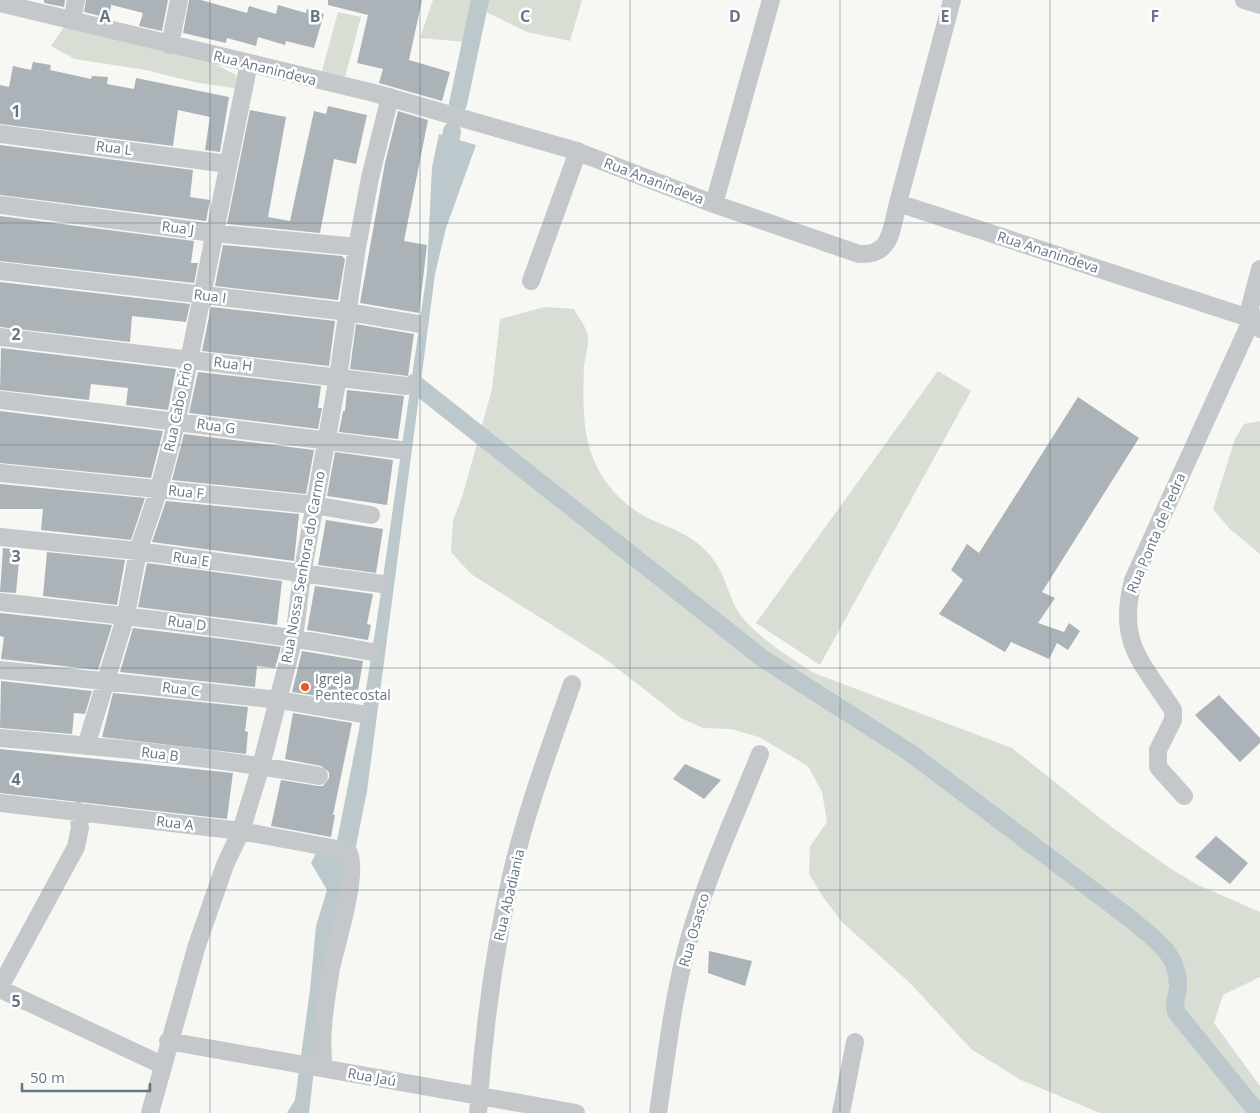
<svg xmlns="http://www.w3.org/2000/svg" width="1260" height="1113" viewBox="0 0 1260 1113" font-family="'Open Sans',sans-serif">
<rect width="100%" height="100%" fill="#f7f7f3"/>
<path fill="#d8ded4" d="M433 0H582L570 41 527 32 472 5 465 42 420 38Z
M338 12 361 17 345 77 322 71Z
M64 27 215 64 236 75 239 89 194 82 146 70 75 59 51 46Z
M545 307 574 309C578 317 587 328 588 336 589 346 585 356 584 366 583 394 582 426 591 453 601 482 623 506 650 519 670 528 690 534 706 551 725 571 725 586 736 608 748 631 791 659 814 673L1012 748 1110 826 1170 868 1196 884 1260 912V977L1223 995 1214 1023 1260 1086V1113H1100L1021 1080 971 1049 911 984 843 923 825 900 809 874 810 846 827 822 822 792 808 766 759 737 731 729 703 728 681 718 604 658 471 574 451 552 453 521 463 494 492 389 500 319Z
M938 371 971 391 820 665 756 623Z
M1260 421V554L1230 529 1213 509 1235 439 1244 424Z"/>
<path fill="#bcc8cc" d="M439 134 476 145 446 228 435 274 367 791 354 856 326 966 309 1113H287L295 1100 310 990 316 926 327 890 311 863 318 849 336 846 362 714 376 626 427 272 432 167Z"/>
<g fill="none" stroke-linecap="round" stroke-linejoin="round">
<path stroke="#bcc8cc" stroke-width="18" d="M458 104 480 0
M447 160 452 131
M414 383 762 658 909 752 1132 920C1154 939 1178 953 1178 985 1178 997 1173 998 1176 1012L1258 1113"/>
</g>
<path fill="#abb3b9" d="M44 0H65L64 7 44 3Z
M86 0H168L162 31 139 26 143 13 112 5V3L108 18 84 12Z
M189 0H201L247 13 249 6 276 14 278 5 306 13 307 9 324 14 314 48 286 41 285 45 258 37 256 46 227 38 226 43 183 33Z
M328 0H422L409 60 450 72 442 101 379 83 383 69 357 63 368 15 328 5Z
M33 62 51 65 50 70 91 79 92 76 108 77 107 84 134 89 136 78 229 97 220 152 205 150 210 117 178 110 173 146 0 124V85L9 87 13 66 31 70Z
M328 106 367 115 356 164 334 159 320 233 227 224 250 110 286 117 268 217 290 221 314 111 326 114Z
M398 111 428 120 404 241 427 245 419 313 360 303 385 163Z
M0 145 193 170 190 197 210 200 206 221 0 195Z
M0 216 194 241 191 263H198L194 283 0 261Z
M223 245 342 256 345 259 338 300 215 286Z
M0 282 190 304 186 322 132 316 130 342 0 327Z
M211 307 335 321 329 366 202 351Z
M356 324 414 334 408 376 350 369Z
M1 348 176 369 168 410 126 405 128 388 91 384 89 400 0 390Z
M198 372 321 386 318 408H322L318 429 189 413Z
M347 390 404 396 398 439 339 432 343 411H345Z
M1078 397 1139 438 1042 592 1055 598 1038 623 1064 632 1069 623 1080 631 1068 650 1057 643 1049 659 1011 642 1005 652 939 614 963 580 951 570 967 544 979 553Z
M0 411 163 431 151 478 0 463Z
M184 434 314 450 306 494 172 480Z
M335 452 393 460 387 505 327 496Z
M0 484 145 498 131 540 41 530 43 509H0Z
M166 501 299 514 294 561 152 542Z
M326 520 383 529 376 573 318 565Z
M3 548 20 550 16 593 0 592Z
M47 552 125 560 117 605 43 596Z
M147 563 282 581 277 625 138 607Z
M315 586 373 594 367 624 371 625 368 640 307 630Z
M0 613 112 625 98 670 1 659 4 637 0 636Z
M133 628 232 640 281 647 275 668 257 666 255 687 120 672Z
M302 651 363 661 356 702 292 692Z
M1 681 92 691 85 714 74 713 72 734 0 728Z
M113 693 248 707 245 731 248 732 246 754 102 737Z
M1219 695 1260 738V743L1240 762 1195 715Z
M293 713 352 723 333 815H335L331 837 271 826 281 780 318 786H323L329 778V772L321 766 285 759Z
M0 749 233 773 227 819 0 793Z
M685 764 721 780 704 799 673 779Z
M1216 836 1248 863 1230 884 1195 857Z
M709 951 752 961 745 986 708 973Z"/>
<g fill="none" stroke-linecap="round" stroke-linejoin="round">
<path stroke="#c4c8cb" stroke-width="18" d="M1244 0 1260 5
M0 3 374 93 573 150 714 204 859 254C892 256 891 229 898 203L1252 319 1260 329
M72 21 76 0
M170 45 179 0
M0 134 228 164
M898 203 952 0
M714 204 771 0
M0 205 213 233 357 247
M0 271 348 312 419 324
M531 281 578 151
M0 337 406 386
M0 400 401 450
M0 473 314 505 371 515
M0 537 138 551 382 584
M0 602C125 616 249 629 372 652
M0 670 279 700 362 714
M0 738C107 747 214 757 319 776
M86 746 126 615 138 551 159 489 177 420 249 63
M1184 796 1158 767V750L1173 720V710C1141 661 1117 643 1133 580L1252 319 1250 307 1260 269
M0 803 241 831 348 851C360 870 336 945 331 968 326 1000 319 1036 324 1068
M0 987 76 847 80 828 78 811
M0 989 162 1065
M168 1041 576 1113
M150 1113 197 945 225 865 241 831 261 766 294 638 302 575 338 377 357 247 370 178 390 97
M478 1113C483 1034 494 953 511 876 526 811 550 747 572 684
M658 1113C667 1054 673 994 690 936 708 874 736 814 760 754
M841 1113 855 1042"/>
</g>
<path fill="none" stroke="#657685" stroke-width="1" stroke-opacity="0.55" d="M210 0V1113M420 0V1113M630 0V1113M840 0V1113M1050 0V1113M0 223H1260M0 445H1260M0 668H1260M0 890H1260"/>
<circle fill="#e85622" stroke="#fff" stroke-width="2" cx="305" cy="687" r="5"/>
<g text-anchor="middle" stroke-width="5" stroke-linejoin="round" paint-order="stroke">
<g font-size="14" fill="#657685" stroke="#fff">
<text transform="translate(265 68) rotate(14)" y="5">Rua Ananindeva</text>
<text transform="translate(114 148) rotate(7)" y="5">Rua L</text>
<text transform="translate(654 181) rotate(21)" y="5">Rua Ananindeva</text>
<text transform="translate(178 228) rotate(7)" y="5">Rua J</text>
<text transform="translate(1048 252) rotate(18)" y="5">Rua Ananindeva</text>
<text transform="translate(210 296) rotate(7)" y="5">Rua I</text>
<text transform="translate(233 364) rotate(7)" y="5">Rua H</text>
<text transform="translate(178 407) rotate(-78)" y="5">Rua Cabo Frio</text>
<text transform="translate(216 426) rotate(8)" y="5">Rua G</text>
<text transform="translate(186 492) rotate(6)" y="5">Rua F</text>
<text transform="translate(1156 533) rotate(-67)" y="5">Rua Ponta de Pedra</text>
<text transform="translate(191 559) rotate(8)" y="5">Rua E</text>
<text transform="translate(303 567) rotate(-80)" y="5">Rua Nossa Senhora do Carmo</text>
<text transform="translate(187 623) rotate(8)" y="5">Rua D</text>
<text transform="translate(181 689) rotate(7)" y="5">Rua C</text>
<text transform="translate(160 754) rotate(7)" y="5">Rua B</text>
<text transform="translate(175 823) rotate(7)" y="5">Rua A</text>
<text transform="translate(509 895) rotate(-77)" y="5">Rua Abadiania</text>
<text transform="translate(694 930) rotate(-74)" y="5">Rua Osasco</text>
<text transform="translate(372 1077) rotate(10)" y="5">Rua Jaú</text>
</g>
<g font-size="14" fill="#657685" stroke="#fff" text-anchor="start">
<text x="315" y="684">Igreja<tspan x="315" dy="16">Pentecostal</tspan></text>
</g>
</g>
<g font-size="16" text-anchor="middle" font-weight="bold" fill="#657685" stroke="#fff" stroke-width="5" stroke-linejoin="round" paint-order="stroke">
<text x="105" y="22">A</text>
<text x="315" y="22">B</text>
<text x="525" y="22">C</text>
<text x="735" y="22">D</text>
<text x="945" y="22">E</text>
<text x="1155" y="22">F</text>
<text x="16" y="117">1</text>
<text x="16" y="340">2</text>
<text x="16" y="562">3</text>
<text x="16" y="785">4</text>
<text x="16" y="1007">5</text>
</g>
<path d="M22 1083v8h128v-8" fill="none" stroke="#657685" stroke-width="2.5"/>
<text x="30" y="1083" font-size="15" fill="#657685" stroke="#ffffff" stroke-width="4" paint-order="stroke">50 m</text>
</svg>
